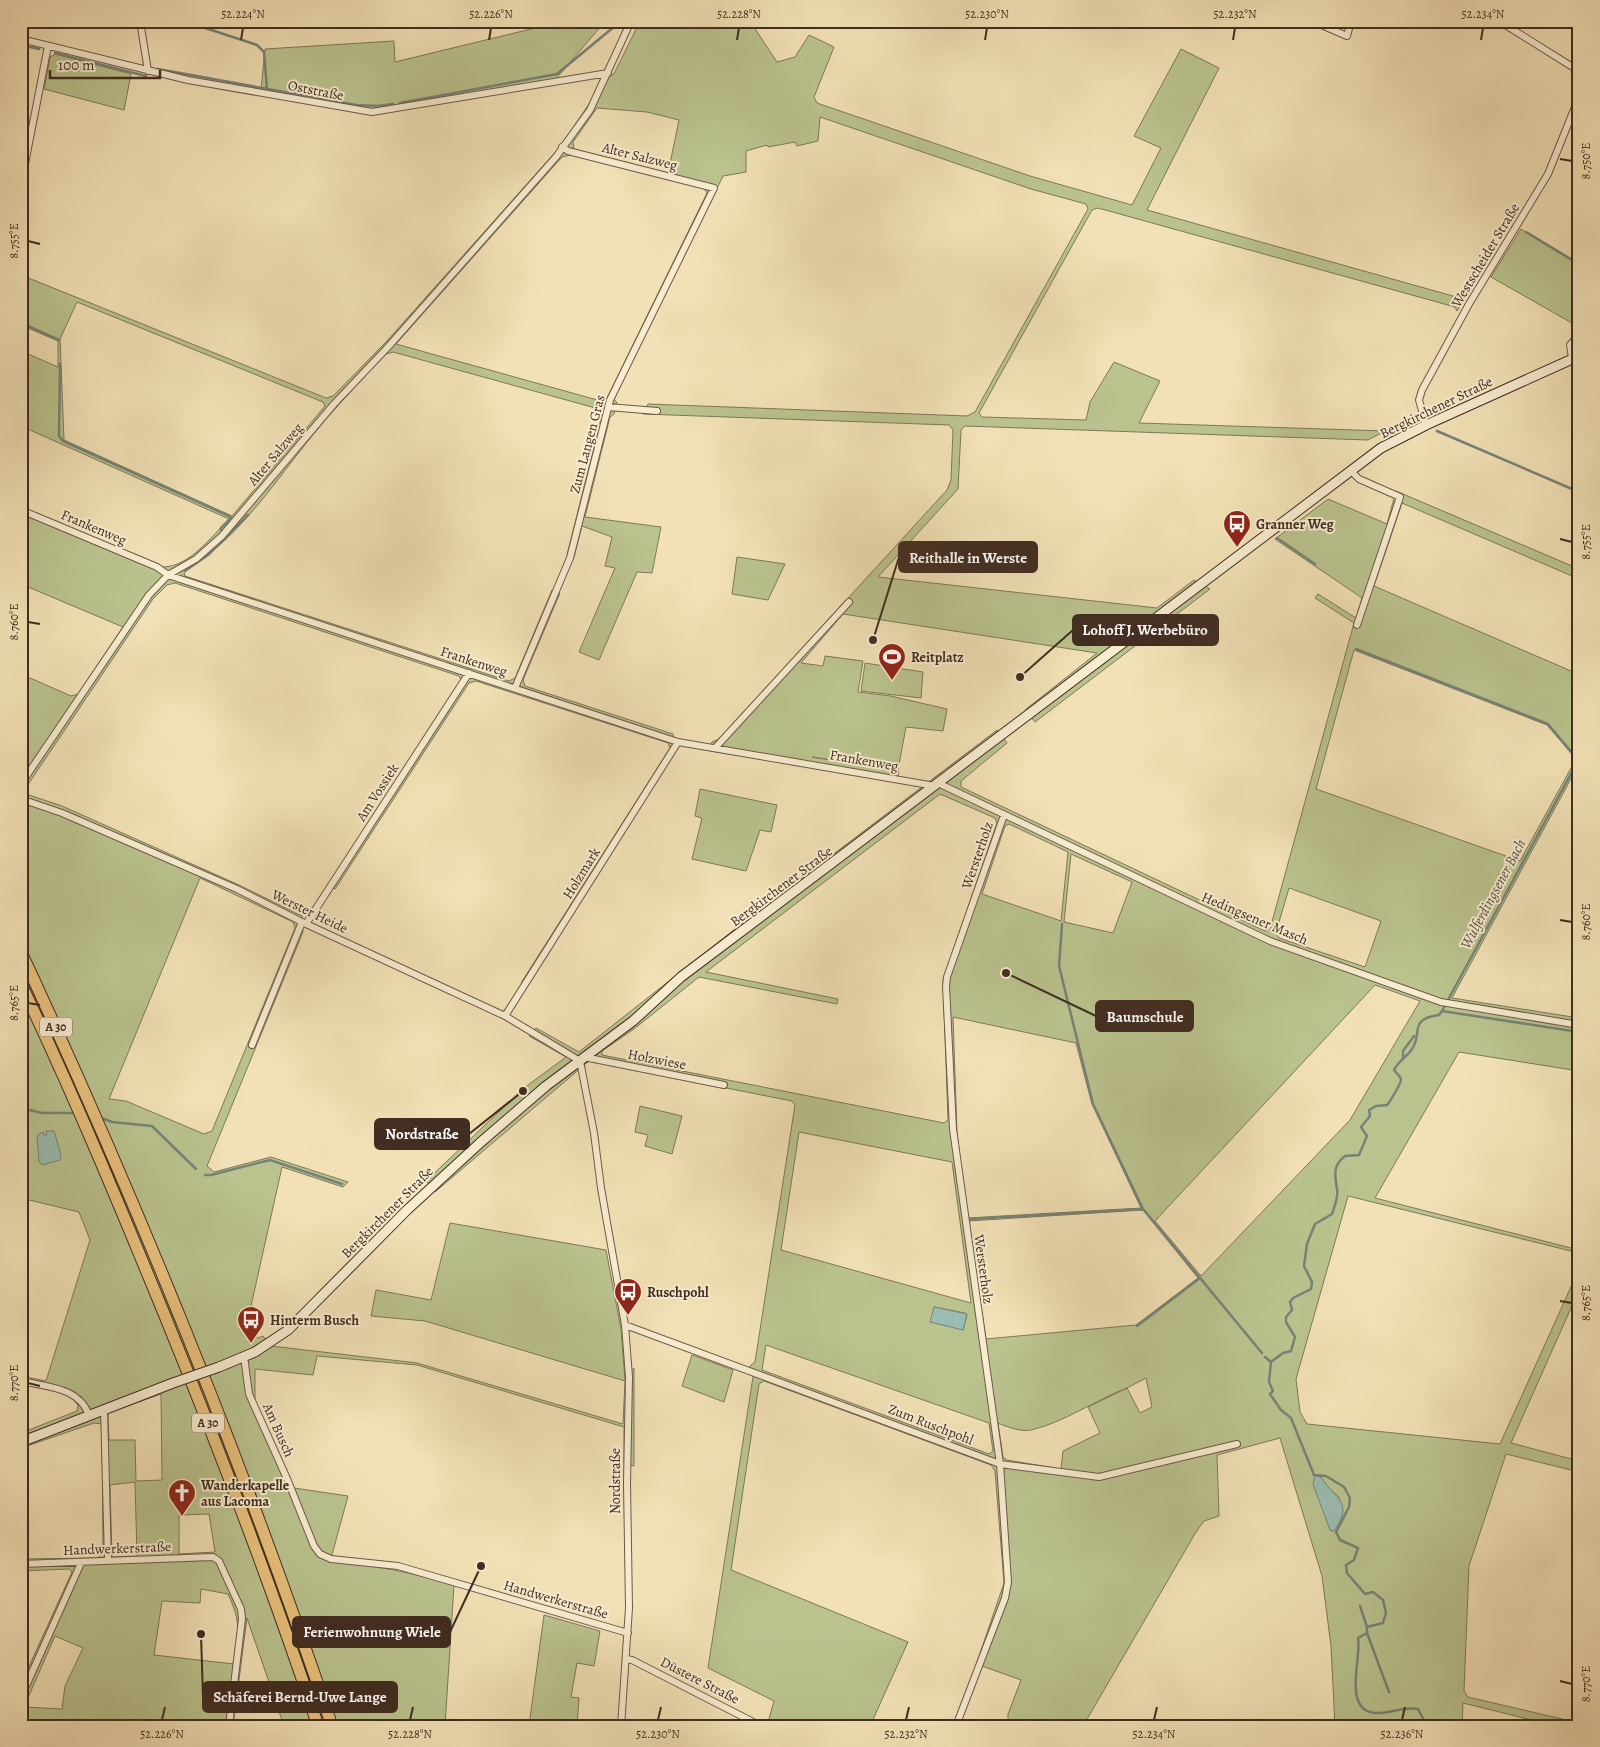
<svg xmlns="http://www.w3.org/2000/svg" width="1600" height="1747" viewBox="0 0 1600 1747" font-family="Alegreya,serif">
<rect width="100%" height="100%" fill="#f2e1b6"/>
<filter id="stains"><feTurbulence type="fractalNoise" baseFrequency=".004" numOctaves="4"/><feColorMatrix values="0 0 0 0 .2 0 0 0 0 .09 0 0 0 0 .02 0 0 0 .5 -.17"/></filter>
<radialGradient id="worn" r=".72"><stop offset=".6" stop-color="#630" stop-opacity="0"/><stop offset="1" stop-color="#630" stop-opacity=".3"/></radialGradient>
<path fill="#bac38e" stroke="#7e7858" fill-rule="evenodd" d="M564 21H602V25L554 81 371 111 261 90 265 49 394 41 395 62Z
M640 21H750L777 62 795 57 809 35 834 47 814 97 817 103 1030 176 1132 205 1161 148 1134 136 1181 49 1219 68 1147 210 1460 298 1467 295 1457 311 1455 307 1098 208 1092 210 979 413 982 417 1086 420 1090 402 1114 362 1160 381 1139 423 1385 431 1368 440 965 426 961 430 958 489 878 577 1157 608 1194 580 1210 589 1035 722 1025 710 1097 653 843 614 801 663 823 666 825 656 863 661 858 692 891 696 947 709 943 731 906 727 898 770 812 757 899 771 897 781 710 751 712 742 719 739 947 490 951 480 953 430 949 425 643 414 648 404 967 416 975 412 1088 209 1086 204 1031 189 820 117 818 141 797 146 795 142 768 147 767 145 746 151V172L723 176 614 399 617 403 614 414 610 417 585 517 661 527 652 573 637 572 599 660 579 652 615 568 605 566 612 537 582 526 574 557 567 555 602 415 599 409 393 352 386 354C359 382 332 411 307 442 270 489 236 540 184 572L185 576 509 681 515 678 552 590 560 593 523 680 525 686 673 734 675 752 527 987 521 983 670 748 668 743 476 681 469 683 335 889 328 885 461 680 459 676 175 583 167 585 153 599 25 789 26 794 62 806 239 885 302 916 303 932 207 1166 214 1172 271 1157 348 1182 343 1187 282 1167 247 1324 258 1338 263 1336 271 1346 417 1363 623 1424 625 1381 425 1321 371 1316 376 1290 431 1300 450 1223 606 1250 621 1329 625 1380 634 1368V1466L624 1463V1427L417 1365 317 1356 313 1375 255 1369V1400L294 1488 348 1496 330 1562C377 1565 409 1572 454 1585L445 1726H284L247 1618 233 1726H21V1684L72 1572 69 1569 21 1571V1559L98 1558 103 1551 102 1424 94 1423 21 1448V1433L77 1411 78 1405 68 1394 21 1384V1376L46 1381 90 1240 79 1212 21 1198C21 1181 34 1156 21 1143V674L71 696 78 694 123 627 21 584V514L34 519 37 513 164 567C190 566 212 536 229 519L21 426V351L58 367V341L21 325V275L326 398 333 396 386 342 559 148 589 104 604 76 614 74ZM597 108 647 112 679 120 668 173 574 149 573 142ZM571 155 704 188 707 193 607 398 601 401 396 344 562 157ZM77 302 323 402 325 406 232 516 64 440 60 339ZM200 878 293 922 295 928 212 1131 204 1134 126 1101 109 1099ZM161 1394 162 1480 136 1481 135 1440H109L108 1413ZM135 1482 137 1556 112 1557 110 1485ZM209 1514 215 1552 179 1554V1515ZM201 1589 228 1594C242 1624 238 1633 234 1664L154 1655 162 1601 200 1603ZM55 1636 83 1648 65 1686 62 1709 24 1707Z
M55 54 131 74 124 110 44 89 50 57Z
M1521 229 1579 265V327L1491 277Z
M1396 491 1579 569V579L1402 503 1374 586 1571 671 1579 655V764L1452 998 1579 1018V1071L1459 1052 1375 1198 1579 1250V1253L1348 1196 1296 1379 1300 1412 1307 1424 1500 1444 1579 1269V1290L1511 1443 1579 1461V1472L1506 1454 1469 1566 1464 1691 1468 1697 1579 1723V1726H1556L1463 1703 1462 1726H1335L1331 1646 1322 1576 1280 1438 1217 1455 1219 1516 1204 1521 1196 1532 1083 1726H1015L1008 1723V1714L1021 1680 982 1666 975 1668 1004 1583 995 1471 991 1465 764 1381 759 1384 731 1570 908 1642 870 1726H767L774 1701 708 1668 753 1377 750 1366 755 1362 795 1105 792 1101 589 1061 435 1192 426 1181 524 1088 566 1057 529 1036 536 1028 579 1052 740 925 997 730 1007 743 961 781V787L1265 931 1270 929 1354 623 1315 598 1318 594 1356 618 1362 598 1275 539 1328 499 1387 524ZM1354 650 1547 725 1576 759 1520 861 1316 789ZM940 794 995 818 997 823 943 980 948 1120 944 1123 602 1055V1051L634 1029 699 977 837 1004 838 999 706 972ZM1009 824 1068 852 1061 921 982 894 1005 826ZM1071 854 1132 882 1113 933 1064 922ZM1289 888 1381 921 1365 967 1279 938 1276 932ZM1375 985 1420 1001 1350 1120 1201 1276 1155 1221ZM953 1017 1076 1043 1092 1104 1141 1208 967 1218 957 1132ZM799 1132 952 1162 971 1303 781 1250ZM1143 1210 1198 1278 1136 1325 986 1339 968 1221ZM934 1307 965 1313 967 1315 963 1330 949 1325ZM766 1345 989 1423 993 1451 989 1454 762 1370ZM1146 1378 1152 1407 1140 1413 1127 1388ZM1127 1388 1088 1407 1100 1433 1063 1451 1061 1469 1007 1460 1003 1457 998 1423C1007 1427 1021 1432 1031 1430 1065 1422 1095 1400 1127 1388ZM1324 1481V1485L1339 1497 1333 1531H1331Z
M737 557 785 564 768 600 732 594Z
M865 663 923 672 921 698 861 691Z
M700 789 777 805 771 832 760 830 746 871 692 859 702 818 695 816Z
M640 1106 682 1116 672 1154 645 1146 648 1135 635 1132Z
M692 1355 733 1370 724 1402 682 1386Z
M544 1615 600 1631 594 1666 577 1663 571 1697 579 1698 577 1726H529Z"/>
<path fill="#9bbdb1" stroke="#778377" d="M46 1131H54L61 1155 60 1160 42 1165 39 1161 37 1136 43 1132 44 1135H47Z
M934 1307 967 1314 963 1330 930 1322Z
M1315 1475 1322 1478C1334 1499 1355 1501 1334 1531L1330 1530 1313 1484Z"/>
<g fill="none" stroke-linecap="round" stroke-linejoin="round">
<path stroke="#778377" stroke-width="2.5" d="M190 23 257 45 264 52 267 89
M21 45 39 49
M55 53 146 76
M158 69 356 105 378 106 393 104
M400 103 557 74 621 21
M1526 232 1579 264
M21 323 59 340
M60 364 59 436 63 441 229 516 231 518 221 528V530
M1437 431 1579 492
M1277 538 1315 564
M185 571 208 555 248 515
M1356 649 1548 724 1578 760
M1062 924 1059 966 1093 1104 1143 1209 1262 1353
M1442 1011 1579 1032
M1403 1058V1051L1414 1036
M21 1108 42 1113H76
M99 1117 112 1122 152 1126 196 1169
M205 1175H211L270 1160 342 1184
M971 1219 1143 1209
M1137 1326 1200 1278
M1265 1357 1271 1362
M1360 1606 1367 1627
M1367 1633 1389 1692
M1397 1722V1726
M1427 1726 1418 1709C1403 1706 1390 1714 1375 1713 1342 1710 1362 1657 1358 1638L1367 1633V1627L1383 1623 1386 1613 1383 1600 1373 1592 1365 1594 1347 1573 1346 1565 1354 1560 1358 1548 1340 1540 1336 1532 1349 1507 1350 1498 1344 1487 1326 1476 1314 1475 1291 1418 1281 1410 1270 1394 1273 1391 1269 1382 1271 1362 1283 1353 1291 1351 1295 1337 1286 1322V1317L1292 1310 1290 1302 1293 1298 1311 1289 1312 1282 1304 1266 1307 1244 1315 1224 1332 1214C1334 1207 1339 1197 1337 1189 1335 1176 1332 1166 1345 1156L1359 1155 1367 1136 1361 1127 1370 1116 1369 1110 1376 1106 1387 1105C1390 1102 1401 1083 1401 1080 1401 1076 1396 1073 1394 1070 1399 1060 1407 1057 1412 1049 1423 1033 1408 1019 1439 1015L1442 1011 1579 759"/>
<defs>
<path id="street" d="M140 21 148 71
M1312 21 1347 36 1351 21
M1499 21 1579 71
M21 39 188 80 372 112 608 73
M21 184 48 46
M1572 358 1570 345 1579 335
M608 407 657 411
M1426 425 1419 400 1422 390 1469 304 1548 174 1579 97
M1351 471 1359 479 1400 497 1357 625
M21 510 157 567 168 575 678 742 935 786
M515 688 570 558 610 400 714 188 568 151 562 147
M716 747 849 602
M938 783 1270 941 1441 1002 1579 1025
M21 784 149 595 168 575 196 559 222 536 334 404 388 347 556 157 590 110 631 21
M21 799 62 813 237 889 306 924 505 1016 580 1061 594 1133 601 1188 625 1325 629 1377 627 1483 629 1608 621 1726
M306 924 469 673
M505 1016 678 742
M252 1045 302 922
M584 1057 724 1085
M625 1325 1000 1464 1099 1477 1237 1444
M244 1356 249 1394 288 1481 314 1546 320 1554 331 1559 398 1566 628 1633
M21 1381C47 1387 79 1387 89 1415
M104 1409 108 1561
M21 1564 213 1557 219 1561 241 1609 242 1619 229 1726
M627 1659 632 1660 761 1726
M21 1697 81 1563
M956 1726 1005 1598 1008 1582 1000 1464 953 1129 946 986 947 977 1004 815"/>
<path id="secondary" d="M219 1367 255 1352 288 1330 407 1210 481 1142 546 1086 633 1021 681 977 1381 448 1426 425 1579 356
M21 1442 173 1383"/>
<path id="highway" d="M21 952C138 1204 243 1462 332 1726
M21 984C73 1093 119 1204 165 1316 220 1451 272 1587 318 1726"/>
</defs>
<use href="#street" stroke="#6d5a46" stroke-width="8"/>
<use href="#secondary" stroke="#412d21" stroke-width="11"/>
<use href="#highway" stroke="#412d21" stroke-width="13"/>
<use href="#street" stroke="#f7ecd0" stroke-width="6"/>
<use href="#secondary" stroke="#f7ecd0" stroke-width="9"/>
<use href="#highway" stroke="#e9c07b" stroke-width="11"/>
<defs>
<path id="secondary-bridge" d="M173 1383 219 1367"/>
</defs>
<use href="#secondary-bridge" stroke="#412d21" stroke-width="11" stroke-linecap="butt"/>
<use href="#secondary-bridge" stroke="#f7ecd0" stroke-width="9"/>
</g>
<path fill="none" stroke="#412d21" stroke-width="2" d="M241 40 243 28M489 40 491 28M737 40 739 28M985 40 987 28M1233 40 1235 28M1481 40 1483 28M1560 159 1572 161M28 241 40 244M1560 539 1572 542M28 622 40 624M1560 920 1572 922M28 1003 40 1005M1560 1301 1572 1303M28 1383 40 1386M1560 1681 1572 1684M162 1720 165 1707M410 1720 413 1707M658 1720 661 1707M906 1720 909 1707M1154 1720 1157 1707M1402 1720 1405 1707"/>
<defs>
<symbol id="bus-pin" viewBox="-11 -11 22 30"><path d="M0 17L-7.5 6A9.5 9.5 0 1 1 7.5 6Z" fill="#8f2418" stroke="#f7ecd0"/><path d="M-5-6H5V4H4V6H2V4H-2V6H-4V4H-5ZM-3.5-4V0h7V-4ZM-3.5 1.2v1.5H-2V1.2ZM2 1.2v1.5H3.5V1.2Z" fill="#fff"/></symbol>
<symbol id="stadium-pin" viewBox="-11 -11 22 30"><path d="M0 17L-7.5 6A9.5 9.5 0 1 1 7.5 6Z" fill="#8f2418" stroke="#f7ecd0"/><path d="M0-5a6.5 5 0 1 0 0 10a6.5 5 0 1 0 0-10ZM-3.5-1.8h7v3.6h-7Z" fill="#fff"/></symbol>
<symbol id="church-pin" viewBox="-11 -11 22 30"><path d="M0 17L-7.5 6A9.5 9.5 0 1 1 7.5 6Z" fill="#8f2418" stroke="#f7ecd0"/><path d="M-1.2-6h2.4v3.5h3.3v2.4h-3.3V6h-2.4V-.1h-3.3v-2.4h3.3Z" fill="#fff"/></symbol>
</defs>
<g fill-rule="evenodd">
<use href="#bus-pin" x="1221" y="508" width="32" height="43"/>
<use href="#stadium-pin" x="876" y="641" width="32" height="43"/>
<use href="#bus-pin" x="612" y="1276" width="32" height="43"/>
<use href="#bus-pin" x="235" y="1304" width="32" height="43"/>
<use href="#church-pin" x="166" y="1477" width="32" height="43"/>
</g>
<g text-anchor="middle" stroke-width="4" stroke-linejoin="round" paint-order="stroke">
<g fill="#f7ecd0" stroke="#786656" stroke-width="1">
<rect x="40" y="1017.5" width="32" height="19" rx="4"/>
<rect x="192" y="1413.5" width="32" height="19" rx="4"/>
</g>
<g font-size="12" font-weight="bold" fill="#412d21">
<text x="56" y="1031">A 30</text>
<text x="208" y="1427">A 30</text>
</g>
<g font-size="14" fill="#412d21" stroke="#f7ecd0">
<text transform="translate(316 90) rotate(11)" y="5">Oststraße</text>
<text transform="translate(640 156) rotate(14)" y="5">Alter Salzweg</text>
<text transform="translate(1485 255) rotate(-59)" y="5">Westscheider Straße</text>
<text transform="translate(1436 407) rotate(-26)" y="5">Bergkirchener Straße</text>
<text transform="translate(587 444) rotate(-75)" y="5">Zum Langen Gras</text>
<text transform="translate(275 454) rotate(-50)" y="5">Alter Salzweg</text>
<text transform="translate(94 527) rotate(23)" y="5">Frankenweg</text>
<text transform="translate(474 661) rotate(18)" y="5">Frankenweg</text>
<text transform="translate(864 760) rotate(10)" y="5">Frankenweg</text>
<text transform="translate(377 792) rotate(-57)" y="5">Am Vossiek</text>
<text transform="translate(977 855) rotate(-71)" y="5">Wersterholz</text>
<text transform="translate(581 873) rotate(-58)" y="5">Holzmark</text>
<text transform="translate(781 886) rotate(-37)" y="5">Bergkirchener Straße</text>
<text transform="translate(310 911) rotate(26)" y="5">Werster Heide</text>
<text transform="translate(1255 918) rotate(23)" y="5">Hedingsener Masch</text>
<text transform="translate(657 1059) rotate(11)" y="5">Holzwiese</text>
<text transform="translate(387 1212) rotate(-45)" y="5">Bergkirchener Straße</text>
<text transform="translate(984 1269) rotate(82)" y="5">Wersterholz</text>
<text transform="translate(931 1424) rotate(21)" y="5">Zum Ruschpohl</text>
<text transform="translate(279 1430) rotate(66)" y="5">Am Busch</text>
<text transform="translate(615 1481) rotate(-90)" y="5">Nordstraße</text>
<text transform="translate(117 1548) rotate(-2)" y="5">Handwerkerstraße</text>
<text transform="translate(556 1599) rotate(16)" y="5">Handwerkerstraße</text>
<text transform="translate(700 1680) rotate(27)" y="5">Düstere Straße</text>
</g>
<g font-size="14" font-weight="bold" fill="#412d21" stroke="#f7ecd0" text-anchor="start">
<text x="1256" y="529">Granner Weg</text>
<text x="911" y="662">Reitplatz</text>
<text x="647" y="1297">Ruschpohl</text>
<text x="270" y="1325">Hinterm Busch</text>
<text x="201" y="1490">Wanderkapelle<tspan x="201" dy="16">aus Lacoma</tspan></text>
</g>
<g font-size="15" font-style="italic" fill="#585145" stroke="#f7ecd0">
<text transform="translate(1493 894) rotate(-62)" y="5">Wulferdingsener Bach</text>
</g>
</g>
<path fill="none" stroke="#412d21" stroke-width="2" d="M873 640L899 557M1020 677L1073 630M1006 973L1096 1016M523 1091L469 1134M481 1566L450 1632M201 1634L203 1697"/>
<g fill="#412d21" stroke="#f7ecd0" stroke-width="2">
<circle cx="873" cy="640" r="5"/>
<circle cx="1020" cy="677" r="5"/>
<circle cx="1006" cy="973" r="5"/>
<circle cx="523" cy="1091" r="5"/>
<circle cx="481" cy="1566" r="5"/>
<circle cx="201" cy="1634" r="5"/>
</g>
<g fill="#412d21" stroke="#412d21" stroke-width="2">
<rect x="899" y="542" width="138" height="30" rx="5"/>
<rect x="1073" y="615" width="145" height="30" rx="5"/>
<rect x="1096" y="1001" width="97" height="30" rx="5"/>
<rect x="375" y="1119" width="94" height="30" rx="5"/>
<rect x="293" y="1617" width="157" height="30" rx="5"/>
<rect x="203" y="1682" width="194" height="30" rx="5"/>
</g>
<g font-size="15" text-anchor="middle" font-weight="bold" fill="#fff">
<text x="968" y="563">Reithalle in Werste</text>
<text x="1145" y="635">Lohoff J. Werbebüro</text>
<text x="1145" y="1022">Baumschule</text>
<text x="422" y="1139">Nordstraße</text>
<text x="372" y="1637">Ferienwohnung Wiele</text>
<text x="300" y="1702">Schäferei Bernd-Uwe Lange</text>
</g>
<rect width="1600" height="1747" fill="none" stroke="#f2e1b6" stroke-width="55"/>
<path d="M50 70v8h110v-8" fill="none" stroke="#412d21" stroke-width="2.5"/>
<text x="58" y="70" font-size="15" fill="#412d21" stroke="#f7ecd0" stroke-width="4" paint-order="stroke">100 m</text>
<rect x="28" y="28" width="1544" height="1692" fill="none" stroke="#412d21" stroke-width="2"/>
<g font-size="12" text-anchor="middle" fill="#412d21">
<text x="243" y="18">52.224°N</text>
<text x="491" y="18">52.226°N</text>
<text x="739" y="18">52.228°N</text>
<text x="987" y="18">52.230°N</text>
<text x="1235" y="18">52.232°N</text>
<text x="1483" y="18">52.234°N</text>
<text transform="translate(1586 161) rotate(-90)" y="4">8.750°E</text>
<text transform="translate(14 241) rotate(-90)" y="4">8.755°E</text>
<text transform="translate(1586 542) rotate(-90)" y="4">8.755°E</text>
<text transform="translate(14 622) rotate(-90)" y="4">8.760°E</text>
<text transform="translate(1586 922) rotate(-90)" y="4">8.760°E</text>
<text transform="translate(14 1003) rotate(-90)" y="4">8.765°E</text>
<text transform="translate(1586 1303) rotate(-90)" y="4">8.765°E</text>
<text transform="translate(14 1383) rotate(-90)" y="4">8.770°E</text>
<text transform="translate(1586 1684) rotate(-90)" y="4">8.770°E</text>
<text x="162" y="1738">52.226°N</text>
<text x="410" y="1738">52.228°N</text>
<text x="658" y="1738">52.230°N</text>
<text x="906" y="1738">52.232°N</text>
<text x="1154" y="1738">52.234°N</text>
<text x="1402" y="1738">52.236°N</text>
</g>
<rect width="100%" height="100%" filter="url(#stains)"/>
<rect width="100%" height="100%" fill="url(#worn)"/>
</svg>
